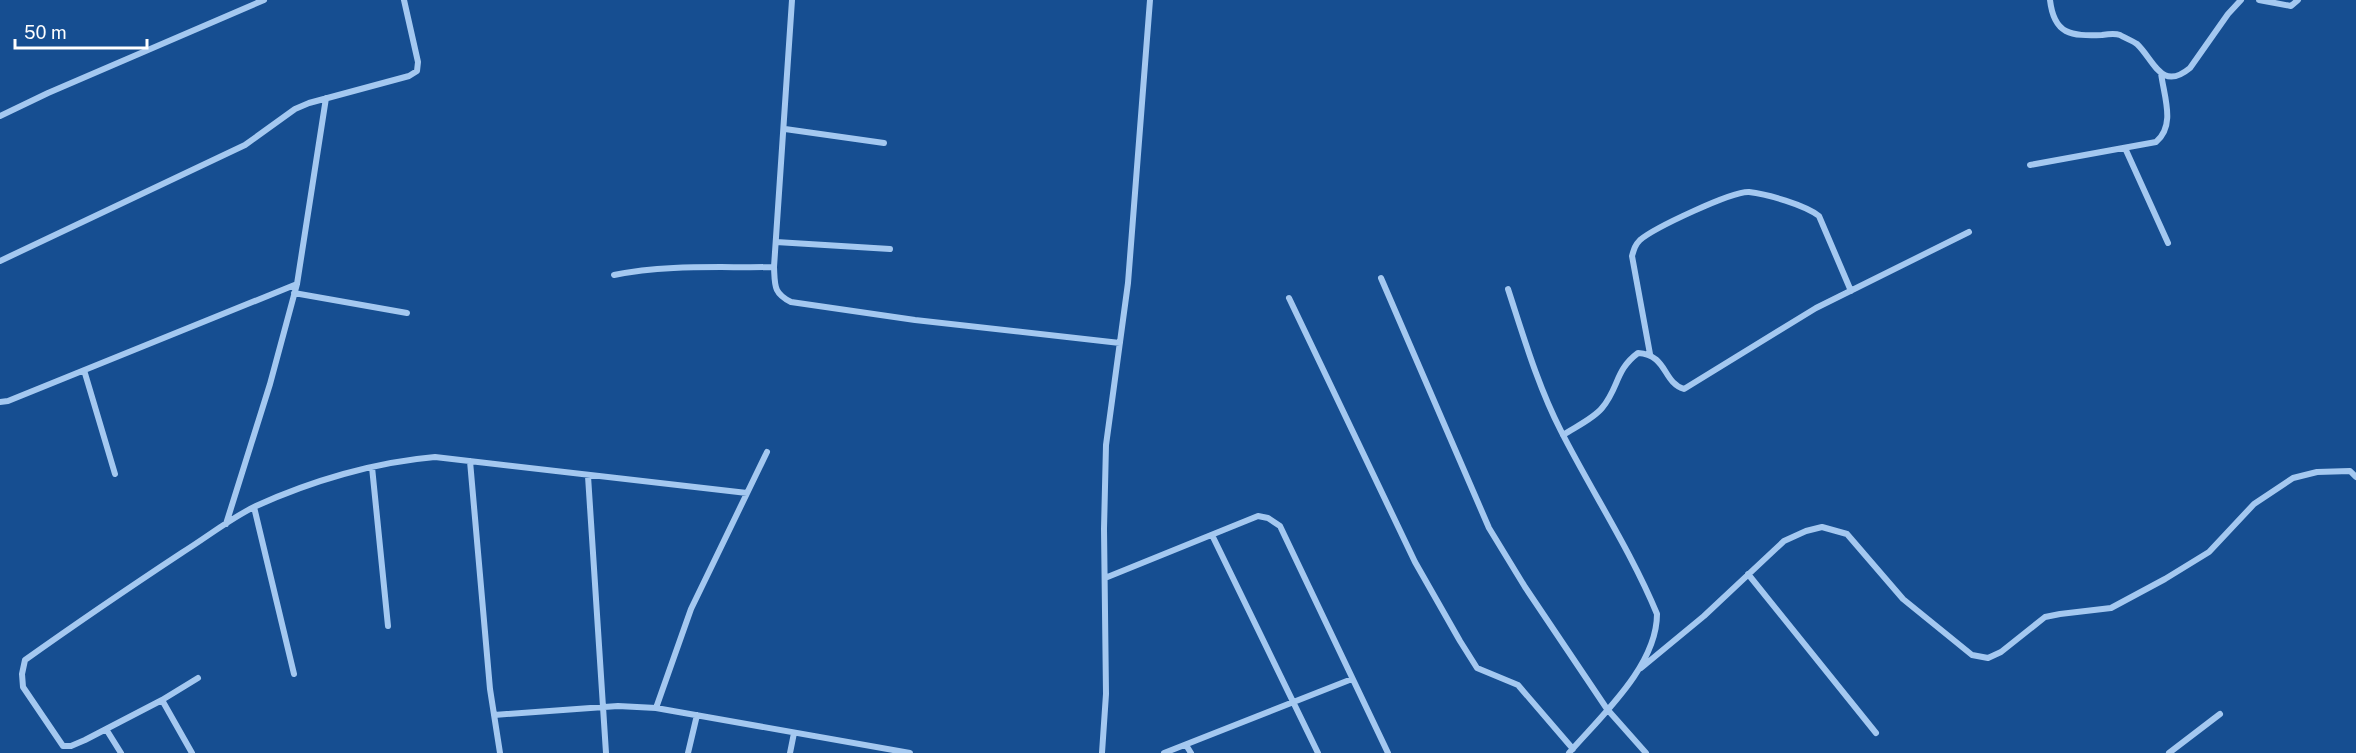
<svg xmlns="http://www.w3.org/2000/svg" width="2356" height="753" viewBox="0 0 2356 753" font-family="'Public Sans',sans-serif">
<rect width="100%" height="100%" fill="#164e91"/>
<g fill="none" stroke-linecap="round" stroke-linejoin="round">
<path stroke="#a4c8f0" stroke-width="6" d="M792 0 774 267C775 285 773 293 791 302L915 320 1120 343
M2050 0C2054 35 2071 36 2102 35 2108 34 2115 33 2120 35 2125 38 2133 41 2137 44 2154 60 2161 92 2190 68L2228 14 2241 0
M2259 0 2291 6 2298 0
M0 116 48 93 264 0
M785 129 884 143
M2125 148 2168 243
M2030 165 2156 142C2176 125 2164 97 2161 73
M776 242 890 249
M0 261 245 145 295 109 309 103 409 76 417 71 418 62 404 0
M614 275C666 264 721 268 774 267
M1381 278 1489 528 1525 587 1607 709 1646 753
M1508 289C1524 338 1538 386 1561 431 1592 492 1631 551 1657 614 1657 666 1601 716 1569 753
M294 293 407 313
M1289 298 1415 562 1460 641 1477 668 1518 685 1573 749
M1650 354 1632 256C1634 249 1635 245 1640 240 1654 228 1732 191 1749 192 1767 194 1805 205 1819 216L1851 291
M84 370 115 474
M0 402 8 401 297 284
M1563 435C1575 427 1593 419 1602 408 1619 388 1615 370 1638 353 1668 355 1662 382 1684 389L1816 308 1969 232
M470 461 490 689 500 753
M372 467 388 626
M588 476 606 753
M254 507 294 674
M226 524 270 384 297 284 326 98
M1212 535 1318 753
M1748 574 1876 733
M1105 578 1258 516 1268 518 1280 526 1388 753
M1641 668 1704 616 1784 541 1806 531 1822 527 1847 534 1903 599 1972 655 1988 658 2001 652 2045 617 2060 614 2111 608 2165 579 2209 552 2254 504 2293 478 2317 472 2350 471 2356 477
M198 678 162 700 85 740 71 746H63L23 687 22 674 25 660C77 623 130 587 183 552 207 537 231 518 256 506 311 481 375 462 435 457L747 493
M162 700 192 753
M656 708 691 609 767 452
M494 715 618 706 656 708 910 753
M106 729 121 753
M1186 745 1191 753
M688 753 697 715
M790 753 794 733
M1102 753 1106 694 1104 529 1106 445 1128 283 1150 0
M1164 753 1352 679
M2169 753 2220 714"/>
</g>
<path d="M15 39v9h132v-9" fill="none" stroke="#ffffff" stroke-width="3"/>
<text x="24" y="39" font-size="18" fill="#ffffff" stroke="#164e91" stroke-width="4.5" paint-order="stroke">50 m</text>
</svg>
